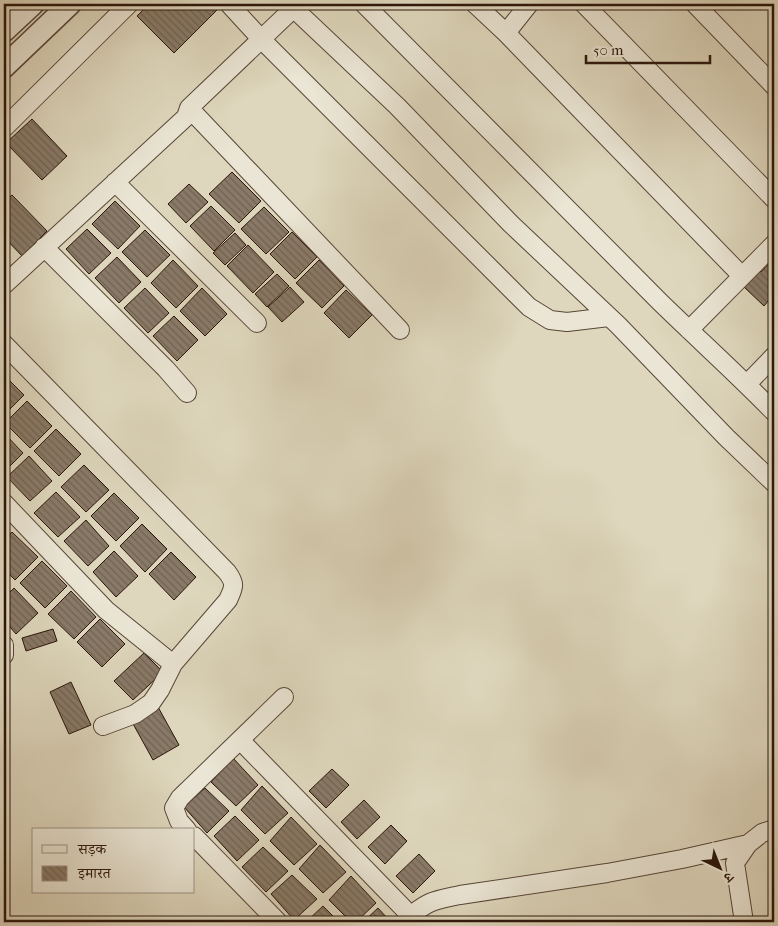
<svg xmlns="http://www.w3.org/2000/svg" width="778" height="926" viewBox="0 0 778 926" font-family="'IM FELL French Canon','Noto Serif Devanagari',serif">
<defs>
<pattern id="building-back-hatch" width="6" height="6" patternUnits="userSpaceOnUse" patternTransform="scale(1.25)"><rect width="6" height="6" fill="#897a68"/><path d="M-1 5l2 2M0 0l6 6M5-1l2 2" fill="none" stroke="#706354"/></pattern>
</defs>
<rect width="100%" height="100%" fill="#ded7bd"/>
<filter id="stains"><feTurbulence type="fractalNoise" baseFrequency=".004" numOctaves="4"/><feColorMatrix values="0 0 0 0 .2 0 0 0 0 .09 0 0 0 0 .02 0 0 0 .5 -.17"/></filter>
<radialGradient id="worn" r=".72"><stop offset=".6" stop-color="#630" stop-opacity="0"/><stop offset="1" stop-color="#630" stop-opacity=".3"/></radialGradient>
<path fill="url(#building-back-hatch)" stroke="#2c160c" d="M149 4H221L222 5 174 53 137 16Z
M32 119 67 156 42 180 6 143Z
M232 172 261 201 239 223 209 194Z
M189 184 208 202 186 223 168 204Z
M12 195 47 231 22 256 4 237V202Z
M115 201 140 226 118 249 92 224Z
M211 206 235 230 214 251 190 226Z
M264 207 289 232 266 254 241 229Z
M87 229 111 253 89 274 66 249Z
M145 230 170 255 147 277 122 252Z
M292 232 317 257 295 279 270 254Z
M235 233 246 245 225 265 213 253Z
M248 245 274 272 253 293 227 266Z
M117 257 141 282 119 303 95 278Z
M774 258V294L764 306 743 286 759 269 761 272Z
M173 260 198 286 176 308 151 283Z
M319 260 344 286 322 308 296 283Z
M277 274 289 286 267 307 255 294Z
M290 287 304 302 282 322 268 307Z
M145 288 169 313 148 333 124 308Z
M202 288 227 314 205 336 180 311Z
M346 290 372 315 349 338 324 313Z
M174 316 198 340 177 361 153 336Z
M4 375 24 395 4 415Z
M27 401 52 426 30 448 5 423Z
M56 429 81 454 59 476 34 451Z
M4 433 23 453 4 472Z
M29 456 52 481 30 501 7 477Z
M84 465 109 490 86 512 61 487Z
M56 492 80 517 58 537 34 513Z
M114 493 139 518 116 541 91 516Z
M86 520 109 546 88 566 64 541Z
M142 524 167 549 145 572 120 546Z
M12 532 38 557 15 580 4 569V541Z
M114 551 138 576 116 597 93 572Z
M171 552 196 577 174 600 149 574Z
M42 561 67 586 45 608 20 583Z
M14 588 38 613 16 634 4 620V598Z
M71 591 96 617 74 639 48 614Z
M100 619 125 644 102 667 77 642Z
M53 629 57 641 26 651 22 638Z
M144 653 163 672 133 700 114 681Z
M71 682 91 725 69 734 50 692Z
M158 707 179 745 153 760 132 722Z
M233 758 258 785 236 806 211 782Z
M332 769 349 785 326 808 309 791Z
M262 786 288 813 265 834 241 810Z
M205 788 229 811 207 833 184 807Z
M364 800 380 817 357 839 341 822Z
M235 816 259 840 237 861 214 836Z
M291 817 317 844 294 865 270 841Z
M391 825 407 841 385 864 368 847Z
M320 845 346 872 323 893 299 869Z
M263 847 288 871 266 892 242 867Z
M419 854 435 871 413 893 396 876Z
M292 875 317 899 294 920 271 894Z
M351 876 376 903 356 922H351L329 900Z
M323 906 339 922H306Z
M378 908 389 920 387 922H363Z"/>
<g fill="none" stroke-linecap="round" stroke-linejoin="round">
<defs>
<path id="minor" d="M229 4 262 40 529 307 550 320 567 322 609 317
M289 4 397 106 511 224 618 325 726 437 774 483
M364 4C463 103 561 203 660 302 698 339 737 374 774 412
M475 4 506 33 742 276
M584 4 774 199
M695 4 774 86
M506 33 529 4
M189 108 400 330
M4 128 129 4
M115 182 257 323
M44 247 166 369 187 393
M4 285 186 117 189 108 298 4
M689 330 774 244
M4 344 227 572C236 584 234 587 228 600L173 664 160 690 151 703 135 714 103 726
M747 384 774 356
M4 503 106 610 173 664
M4 645V655
M240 740 411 916
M187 830 179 821 174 808 180 798 284 697
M194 836 278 922
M404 922C425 902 433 900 460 895L607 873 682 859 748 844
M744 922 735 863 748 844 762 833 774 829"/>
<path id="tertiary" d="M4 31 33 4
M4 67 70 4"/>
</defs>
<use href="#minor" stroke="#584638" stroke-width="20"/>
<use href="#tertiary" stroke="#584638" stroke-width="24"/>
<use href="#minor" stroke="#eae5d4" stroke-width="18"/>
<use href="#tertiary" stroke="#eae5d4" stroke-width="21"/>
</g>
<rect width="778" height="926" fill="none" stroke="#ded7bd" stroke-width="20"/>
<rect x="5" y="5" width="768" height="916" fill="none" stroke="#2c160c" stroke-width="2.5"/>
<rect x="10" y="10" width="758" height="906" fill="none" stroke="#2c160c"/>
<rect x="32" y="828" width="162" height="65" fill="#eae5d4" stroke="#9e9284"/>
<rect x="42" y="845" width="25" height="8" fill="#eae5d4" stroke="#9e9284"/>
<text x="78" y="854" font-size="15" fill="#2c160c">सड़क</text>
<rect x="42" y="866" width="25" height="15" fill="url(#building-back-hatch)" stroke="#9e9284"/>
<text x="78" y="878" font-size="15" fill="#2c160c">इमारत</text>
<g transform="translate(720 868) rotate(137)" stroke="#eae5d4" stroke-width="4" paint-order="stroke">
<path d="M0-4L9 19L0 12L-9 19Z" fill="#2c160c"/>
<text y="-8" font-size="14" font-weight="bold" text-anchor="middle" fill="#2c160c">उ</text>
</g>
<path d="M586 55v8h124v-8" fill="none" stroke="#2c160c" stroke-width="2.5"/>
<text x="593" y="55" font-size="15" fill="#2c160c" stroke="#eae5d4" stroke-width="4" paint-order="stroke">50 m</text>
<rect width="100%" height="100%" filter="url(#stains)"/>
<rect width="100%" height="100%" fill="url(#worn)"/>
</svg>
